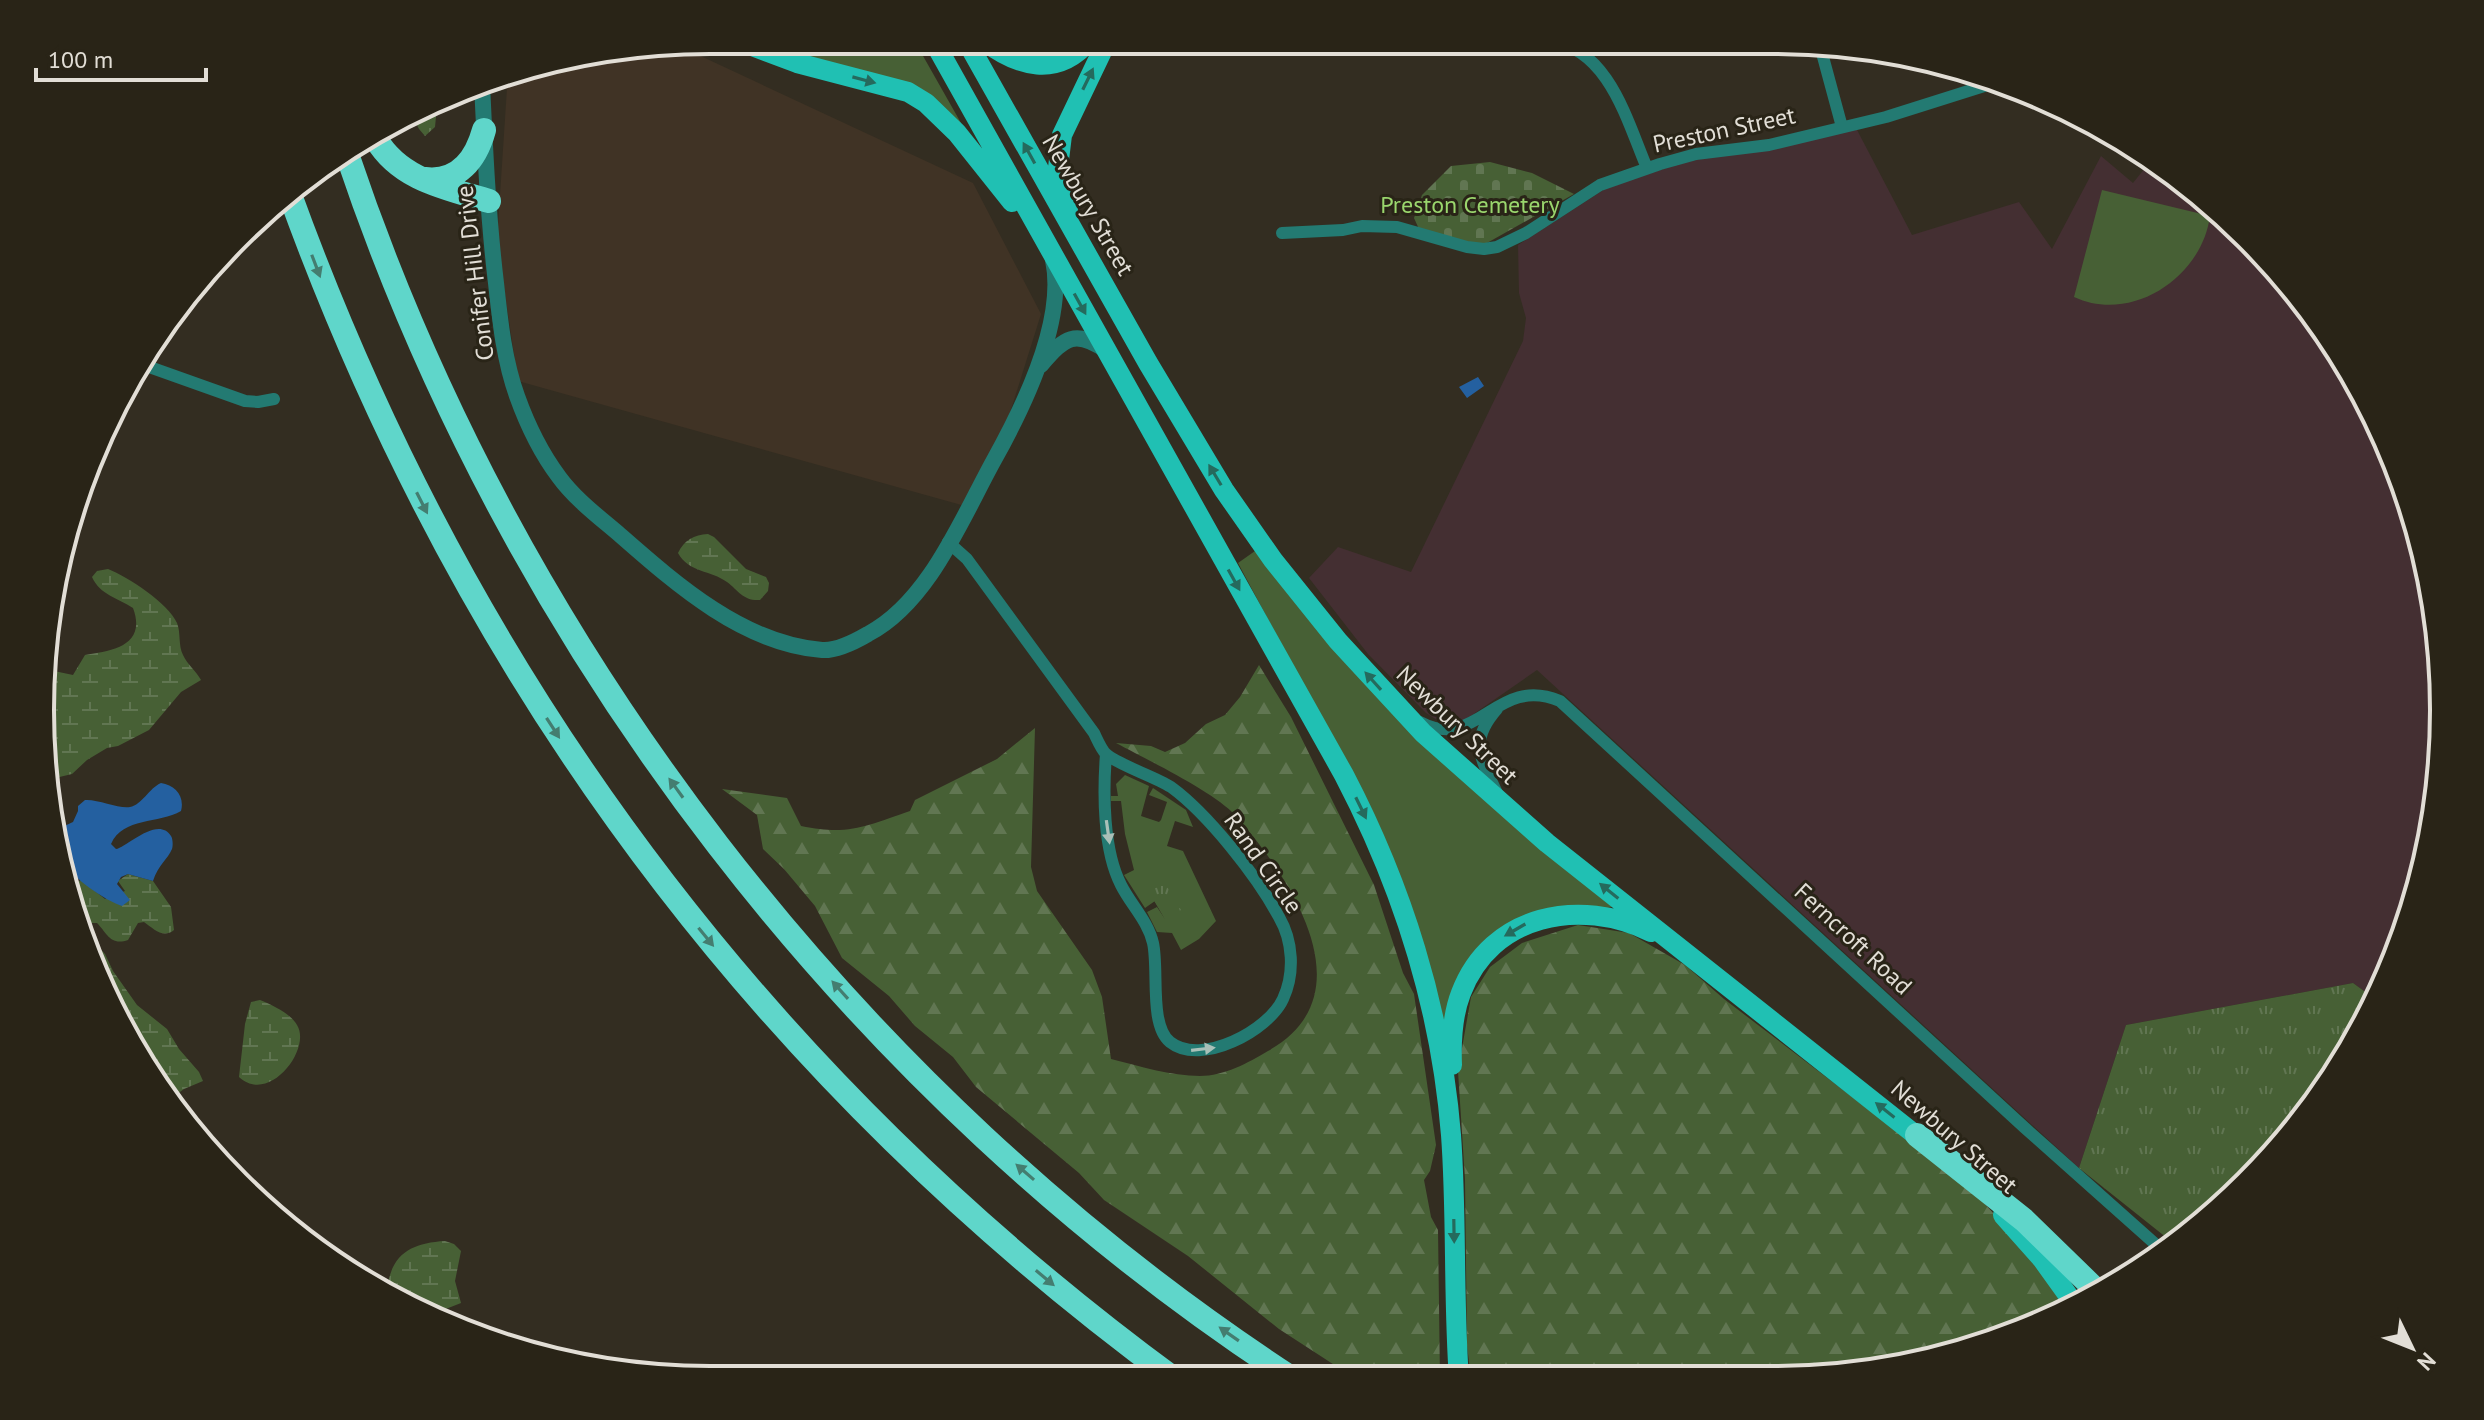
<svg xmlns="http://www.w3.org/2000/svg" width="2484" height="1420" viewBox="0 0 2484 1420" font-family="'PT Sans',sans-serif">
<defs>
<pattern id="forest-firs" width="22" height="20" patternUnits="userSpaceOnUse" patternTransform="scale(2)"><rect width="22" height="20" fill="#476035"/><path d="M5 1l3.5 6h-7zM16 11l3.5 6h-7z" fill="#617652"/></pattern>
<pattern id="wetland-marsh" width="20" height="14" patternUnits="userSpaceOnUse" patternTransform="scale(2)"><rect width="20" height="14" fill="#476035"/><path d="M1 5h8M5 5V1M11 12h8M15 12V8" fill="none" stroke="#617652"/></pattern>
<pattern id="cemetery-stones" width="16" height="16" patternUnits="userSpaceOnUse" patternTransform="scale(2)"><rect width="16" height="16" fill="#476035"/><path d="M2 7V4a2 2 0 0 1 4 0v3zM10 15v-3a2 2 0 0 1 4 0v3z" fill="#617652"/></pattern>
<pattern id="park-tufts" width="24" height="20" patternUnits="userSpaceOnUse" patternTransform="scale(2)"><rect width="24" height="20" fill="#476035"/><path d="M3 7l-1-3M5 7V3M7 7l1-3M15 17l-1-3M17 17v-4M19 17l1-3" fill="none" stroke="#617652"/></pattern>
</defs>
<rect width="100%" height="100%" fill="#332d21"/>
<path fill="#403325" d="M677 45 973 183 1041 314 1004 432 965 506 518 381 497 241 508 73Z"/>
<path fill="#442f32" d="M1856 128 1912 235 2019 202 2052 249 2101 156 2133 183 2153 158 2247 236 2331 337 2393 453 2431 579 2444 710 2431 840 2393 966 2375 999 2353 983 2126 1025 2079 1168 1537 670 1465 720 1455 724 1445 725 1426 713 1368 654 1309 578 1338 547 1411 572 1523 341 1526 318 1519 293 1518 245 1608 187 1681 163Z"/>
<path fill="#476035" d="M844 40H914L961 123 959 125 954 119 784 50 839 43Z
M2102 190 2210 216C2202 277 2132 324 2074 297Z
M1255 551 1612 907 1505 929 1446 1029 1302 683 1238 563Z
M1125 775 1149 786 1141 816 1159 822 1161 820 1167 802 1149 795 1153 788 1186 810 1193 827 1175 821 1167 846 1183 851 1216 921 1199 939 1181 950 1172 933 1157 932 1147 912 1157 907 1165 919 1145 884 1155 901 1145 908 1124 875 1134 870 1125 834 1121 801H1111V796H1118L1116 784Z"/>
<path fill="url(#forest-firs)" d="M1259 665 1291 717 1374 885 1403 973 1414 994 1436 1145 1430 1171 1424 1180 1431 1217 1438 1230 1440 1379H1356L1279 1329 1188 1256 1104 1200 1079 1173 976 1087 953 1057 915 1026 889 996 842 958 815 906 784 869 763 849 757 815 722 789 787 798 801 826C849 836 866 826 910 811L915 800 997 759 1035 728 1031 867 1037 891 1092 970 1102 997 1111 1059C1139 1066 1171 1076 1200 1076 1224 1076 1248 1063 1268 1051 1370 994 1289 876 1235 815 1214 792 1146 759 1116 743L1151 746 1165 752 1185 743 1206 724 1225 715 1240 697Z
M1578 925 1629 933 1685 965 1724 999 1907 1139 1983 1202 2032 1255 2070 1308 1989 1345 1818 1379H1471L1467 1345 1465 1179 1458 1071 1471 997 1490 967 1522 943Z"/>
<path fill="url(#wetland-marsh)" d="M437 106 435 127 425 136 419 129 414 119Z
M708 534 714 537 746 569 766 577 769 583 768 591 760 600C743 601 739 591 727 582 711 570 689 573 678 553 684 540 694 535 708 534Z
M108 569C128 577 168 603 177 623 181 633 178 645 183 655 187 664 196 671 201 680L181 692 149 730 118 746 107 748 87 760 72 774 51 779 40 710 46 664 54 671 73 675 85 655C112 651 147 646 133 608 118 598 100 595 92 577L97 571Z
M128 874 153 881 171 907 174 930C163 939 154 929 144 922L138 923 128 940C110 946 107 933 97 923H90L85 933 105 954 113 971 137 1005 167 1029 179 1049 199 1072 203 1081 184 1089 169 1100 76 926 69 888 81 880 105 899 125 891 118 881Z
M260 1000C272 1005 290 1013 297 1025 312 1049 269 1105 239 1077L245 1024 251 1002Z
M445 1241 454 1244 461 1251 455 1281 461 1303 433 1314 387 1292C390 1254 411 1243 445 1241Z"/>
<path fill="url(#cemetery-stones)" d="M1490 162 1532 173 1574 194 1471 252 1419 229 1414 218 1422 195 1451 166Z"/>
<path fill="url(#park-tufts)" d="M1160 875 1181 910 1165 919 1144 884Z
M2353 983 2375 999 2331 1082 2247 1184 2172 1242 2079 1168 2126 1025Z"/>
<path fill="#2460a0" d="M1478 377 1484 386 1467 398 1459 387Z
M161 783C175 785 185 796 181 811 159 824 123 817 111 844L116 849C127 847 158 815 171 836 173 839 173 846 172 849 168 859 158 865 153 881L128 874 121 877 117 884 130 900 122 906C106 901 70 877 65 862 62 851 61 839 60 828L73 822 78 811V806L85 800C98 799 119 809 130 807 142 805 149 788 161 783Z"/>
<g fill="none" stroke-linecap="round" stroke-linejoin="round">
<path stroke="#237a72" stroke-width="12" d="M1550 41C1609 49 1627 121 1647 168
M1819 42 1842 127
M1493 46 1518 41
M1282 233 1343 230 1362 226 1397 227 1467 247 1484 249 1497 247 1526 233 1600 185 1660 164 1696 154 1769 145 1886 117 2000 81
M141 364 245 401 258 402 274 399
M948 542 967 559 1094 733C1097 739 1101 749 1106 754 1118 765 1154 776 1171 787 1208 814 1257 876 1279 917 1293 941 1295 973 1283 999 1269 1030 1201 1067 1170 1042 1149 1025 1159 970 1153 943 1148 921 1131 905 1121 885 1103 850 1103 793 1106 754
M1420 722C1478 753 1495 674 1560 701L2025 1128 2162 1250
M1497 793C1481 758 1468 742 1497 709"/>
<path stroke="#237a72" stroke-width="16" d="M482 83C485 149 488 216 496 283 500 320 504 360 517 396 527 424 541 453 559 477 575 499 599 517 620 535 677 585 744 644 822 650 836 651 856 641 868 634 929 602 962 518 994 460 1023 408 1066 321 1053 260
M1041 365C1065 337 1075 329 1107 351"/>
<path stroke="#20c0b3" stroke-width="20" d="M736 40 797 63 908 92 926 103 957 133 1012 202
M772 40 799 46 831 40
M933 40 1344 775C1402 886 1441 1009 1451 1135 1457 1216 1453 1297 1459 1379
M966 40 1148 363 1224 490 1273 560 1338 641 1423 733 1547 843 1927 1144
M983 40C1018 67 1057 78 1089 41
M1068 209 1058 168 1062 135 1107 41
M1452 1065C1451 1040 1452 1016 1461 993 1491 914 1580 897 1651 932
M2003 1215 2042 1259 2075 1305"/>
<path stroke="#5fd6ca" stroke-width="24" d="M376 139C400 180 446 188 489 201
M347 154C513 649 855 1094 1293 1379
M425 179C458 183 476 159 484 130
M289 192C464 676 759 1074 1174 1379
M1917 1135 2024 1220 2100 1294"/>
</g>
<defs><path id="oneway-solid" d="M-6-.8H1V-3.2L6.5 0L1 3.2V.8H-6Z" transform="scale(2)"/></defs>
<g fill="#256a5d">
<use href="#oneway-solid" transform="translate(1088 79) rotate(-64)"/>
<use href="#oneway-solid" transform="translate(864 80) rotate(15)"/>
<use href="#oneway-solid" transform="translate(1029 153) rotate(-119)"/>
<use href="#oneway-solid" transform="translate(1080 304) rotate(61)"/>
<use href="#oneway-solid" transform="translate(1215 475) rotate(-121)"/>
<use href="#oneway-solid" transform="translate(1234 580) rotate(61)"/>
<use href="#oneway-solid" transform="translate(1373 681) rotate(-132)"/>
<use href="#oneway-solid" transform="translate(1361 808) rotate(64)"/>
<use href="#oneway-solid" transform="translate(1609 891) rotate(-141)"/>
<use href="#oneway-solid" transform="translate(1515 930) rotate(150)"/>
<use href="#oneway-solid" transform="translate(1885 1110) rotate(-142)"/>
<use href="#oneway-solid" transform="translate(1454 1231) rotate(89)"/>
</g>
<g fill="#447d70">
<use href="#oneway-solid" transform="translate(316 266) rotate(69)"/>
<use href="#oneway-solid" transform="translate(422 503) rotate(63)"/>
<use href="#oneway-solid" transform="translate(553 728) rotate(57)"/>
<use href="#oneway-solid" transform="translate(676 788) rotate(-126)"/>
<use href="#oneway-solid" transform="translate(706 937) rotate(51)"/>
<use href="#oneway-solid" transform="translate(840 990) rotate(-132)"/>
<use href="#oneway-solid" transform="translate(1025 1172) rotate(-139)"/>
<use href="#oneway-solid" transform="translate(1045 1278) rotate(40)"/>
<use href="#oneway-solid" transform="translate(1229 1334) rotate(-145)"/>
</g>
<g fill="#a9c0b8">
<use href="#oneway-solid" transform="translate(1108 832) rotate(82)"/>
<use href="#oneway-solid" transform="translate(1203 1049) rotate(-7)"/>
</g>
<g text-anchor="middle" stroke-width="6" stroke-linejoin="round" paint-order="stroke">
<g font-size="24" fill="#e2ded6" stroke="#292417">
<text transform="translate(1724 130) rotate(-12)" y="8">Preston Street</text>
<text transform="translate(1088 205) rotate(60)" y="8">Newbury Street</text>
<text transform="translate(475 273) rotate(-97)" y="8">Conifer Hill Drive</text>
<text transform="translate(1457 725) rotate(44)" y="8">Newbury Street</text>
<text transform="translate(1263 863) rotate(55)" y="8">Rand Circle</text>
<text transform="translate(1853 939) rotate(43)" y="8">Ferncroft Road</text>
<text transform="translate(1954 1137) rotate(41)" y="8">Newbury Street</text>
</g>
<g font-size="24" fill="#9ad66d" stroke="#292417">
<text x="1470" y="213">Preston Cemetery</text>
</g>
</g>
<path d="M0 0H2484V1420H0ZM710 54H1774A656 656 0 0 1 2430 710V710A656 656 0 0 1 1774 1366H710A656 656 0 0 1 54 710V710A656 656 0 0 1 710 54Z" fill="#292417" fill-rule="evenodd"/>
<path fill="none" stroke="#e2ded6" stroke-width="4" d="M710 54H1774A656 656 0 0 1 2430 710V710A656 656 0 0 1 1774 1366H710A656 656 0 0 1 54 710V710A656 656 0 0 1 710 54Z"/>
<g transform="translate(2412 1348) rotate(133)" stroke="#292417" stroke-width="6" paint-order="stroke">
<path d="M0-6L14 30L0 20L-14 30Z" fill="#e2ded6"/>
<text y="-12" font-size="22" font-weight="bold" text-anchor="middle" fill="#e2ded6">N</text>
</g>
<path d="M36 68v12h170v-12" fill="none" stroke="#e2ded6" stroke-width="4"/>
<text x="48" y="68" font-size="24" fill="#e2ded6" stroke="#292417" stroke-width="6" paint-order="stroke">100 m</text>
</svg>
